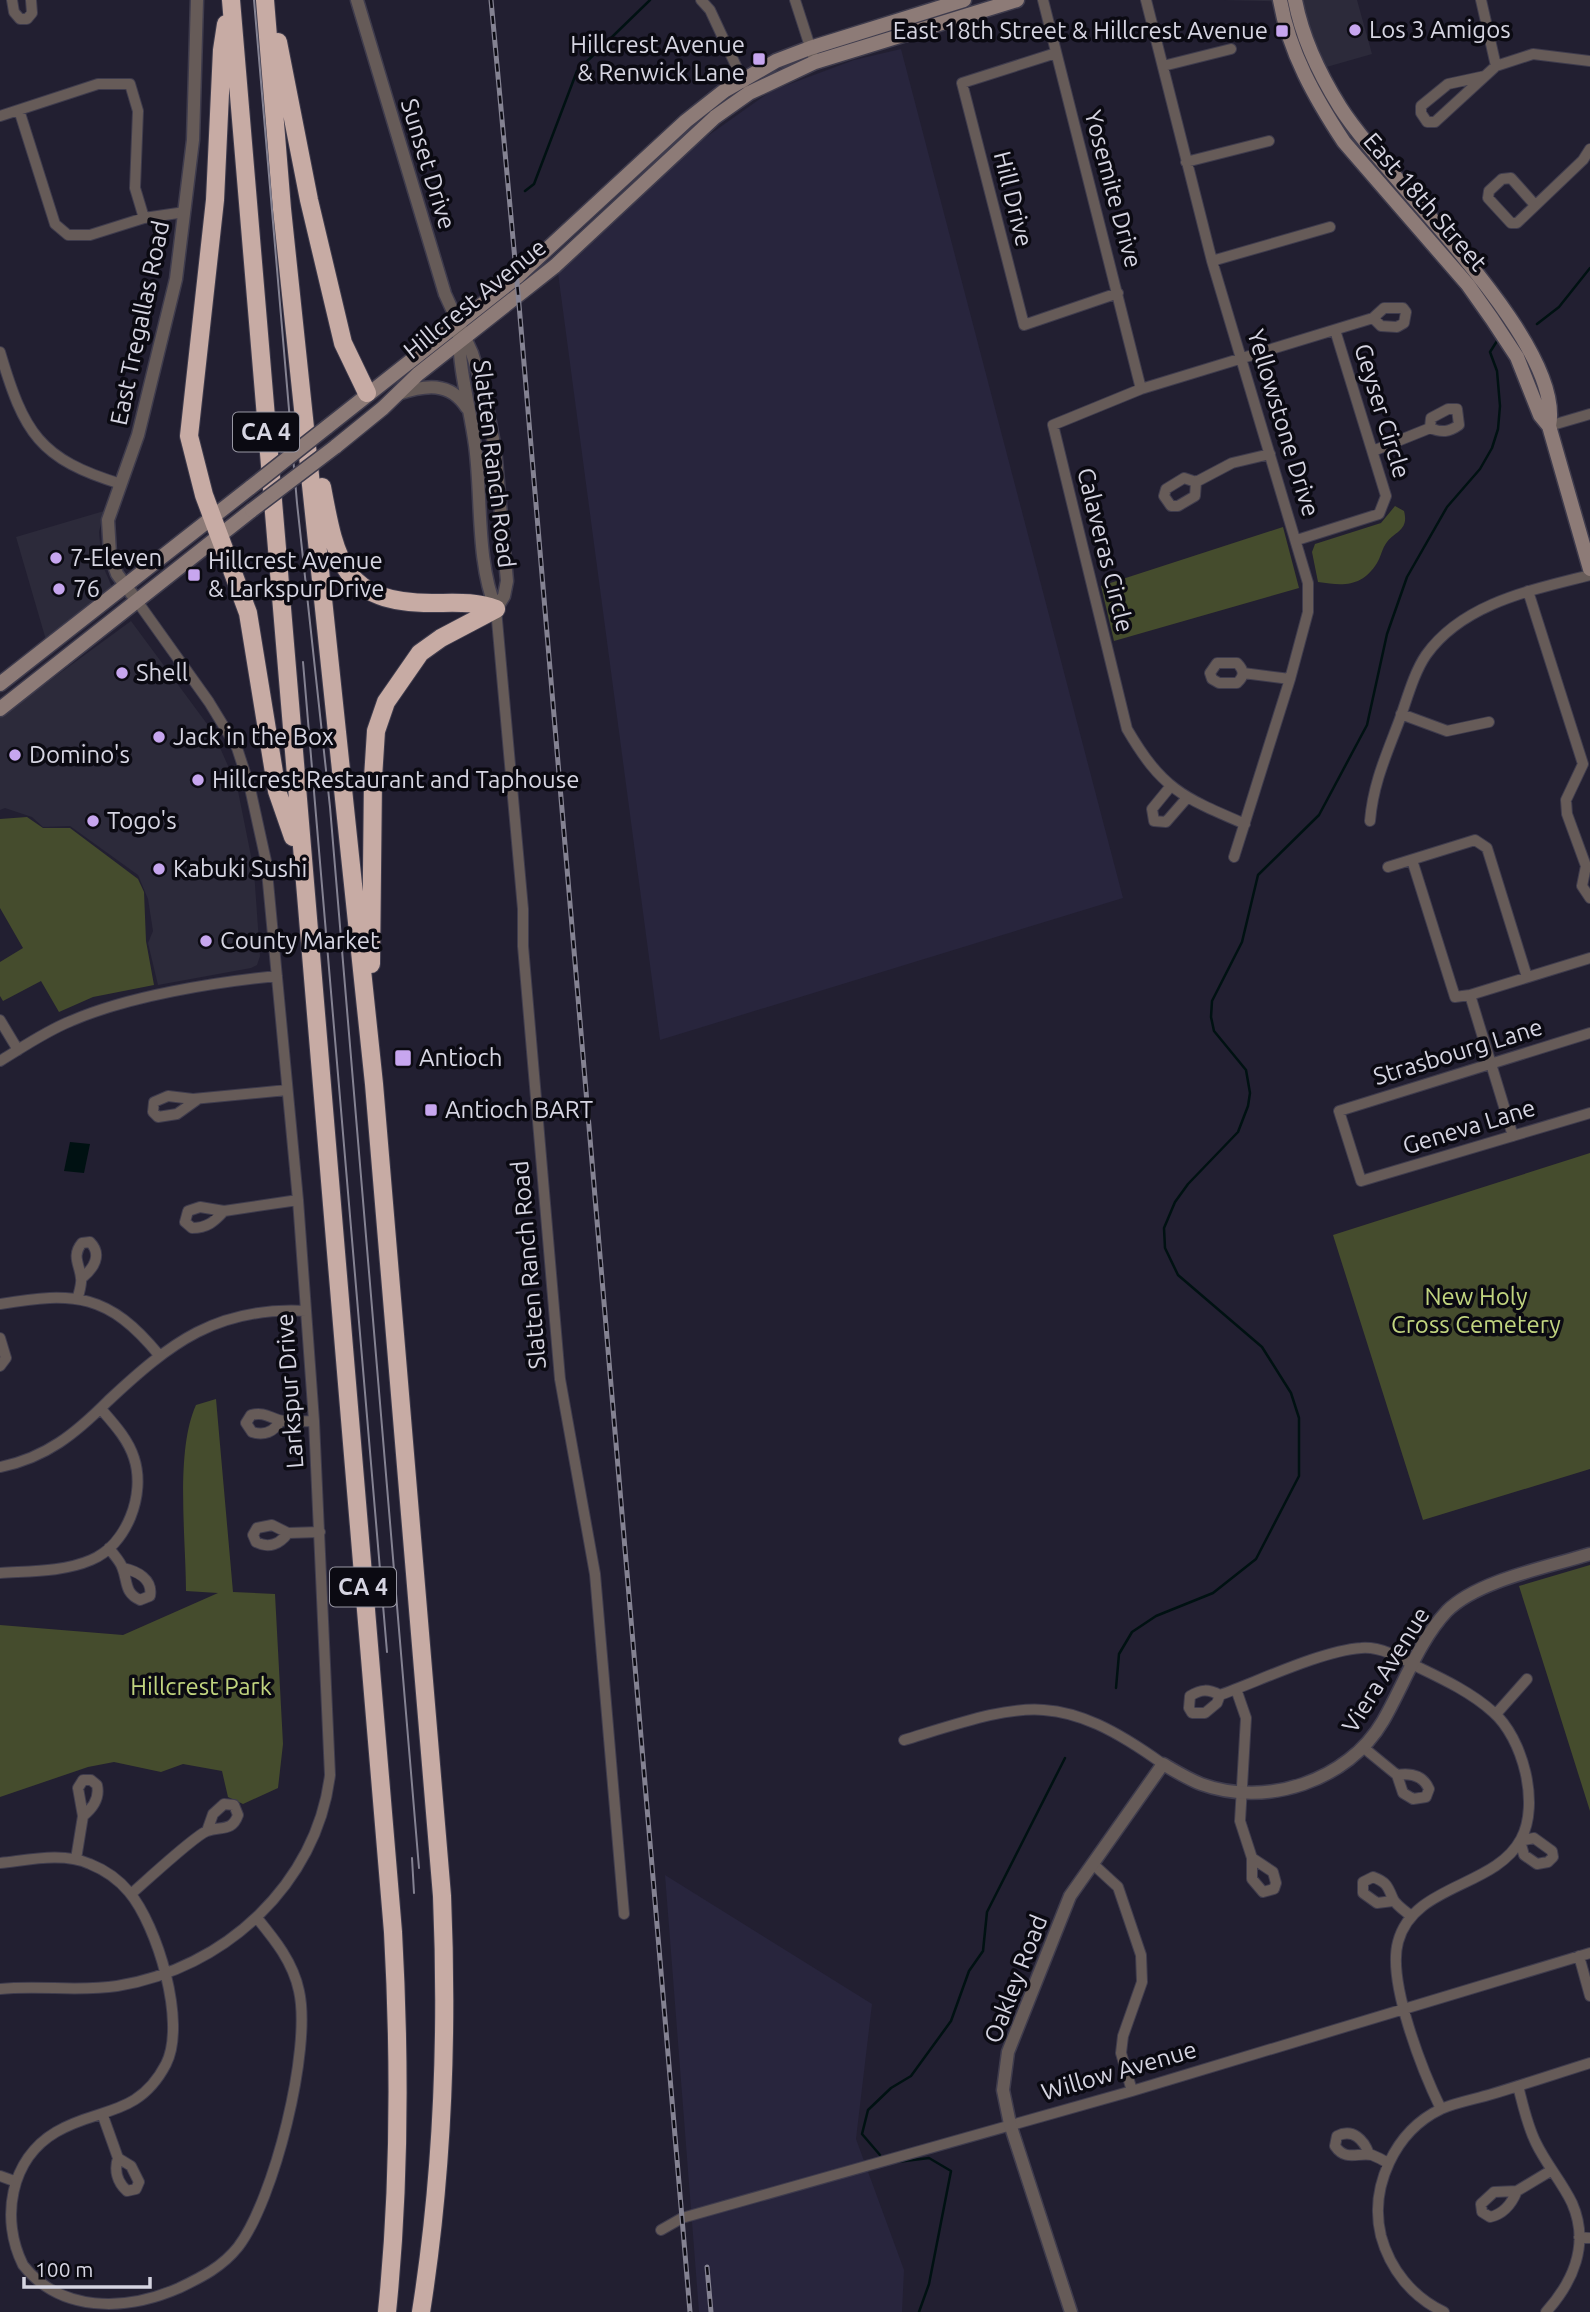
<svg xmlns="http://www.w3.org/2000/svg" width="1590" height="2312" viewBox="0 0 1590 2312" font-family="Ubuntu,sans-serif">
<rect width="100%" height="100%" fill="#221f31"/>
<path fill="#2c2a3a" d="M1223 0H1357L1372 54 1323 68 1299 2Z
M104 511 99 532 102 564 112 587 46 640 16 537Z
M131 621 213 732 237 786 254 871 260 956 257 965 251 968 158 985 148 943 153 931 148 899 138 875 70 826 43 827 32 817 5 808 0 810V717Z"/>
<path fill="#28253d" d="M901 49 1123 898 660 1040 558 273 695 145 771 91 854 60Z
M665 1875 872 2004 856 2139 904 2270 902 2312H699Z"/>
<path fill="#454c2d" d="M1395 506 1404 511C1409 530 1396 531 1387 542 1382 548 1381 557 1377 563 1362 587 1344 586 1318 582L1312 552 1315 544 1381 523Z
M1283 527 1299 588 1114 641 1101 586Z
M27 817 43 828H70L138 879 144 892 146 941 154 985 93 997 59 1012 41 981 3 1001 0 996V962L23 948 0 908V819Z
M1590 1153V1469L1423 1520 1333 1235Z
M216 1399 233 1592 275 1594 283 1744 278 1788 243 1804 228 1797 222 1771 183 1764 161 1772 114 1762 88 1767 0 1797V1625L123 1635 218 1593 186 1591C186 1539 175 1451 196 1405Z
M1590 1565V1811L1519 1586Z"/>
<path fill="#001112" d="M70 1142 90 1144 84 1173 64 1171Z"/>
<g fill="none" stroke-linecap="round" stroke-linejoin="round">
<path stroke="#001112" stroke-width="2.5" d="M525 191 534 184 577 71 650 0
M1537 324 1559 307 1590 268
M1116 1688 1119 1654 1132 1632 1156 1616 1213 1593 1256 1559 1299 1476V1418L1291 1393 1262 1347 1178 1275 1165 1248 1164 1228 1175 1202 1188 1184 1238 1132 1248 1106 1250 1093 1246 1070 1214 1031 1211 1017 1212 1001 1242 942 1258 875 1319 815 1367 725 1387 634 1407 577 1447 507 1480 469 1492 448 1498 429 1500 406 1497 371 1490 352 1497 341
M880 2155 862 2134 868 2110 891 2088 911 2076 951 2021 969 1971 983 1951 987 1912 1065 1758
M897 2162 929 2158 951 2171 929 2284 919 2312"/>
<defs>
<path id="minor" d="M12 0 14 12 20 19H27L32 13 31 0
M701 0 710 10 744 83
M795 0 815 62
M1043 0 1141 389
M1146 0 1212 261 1308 583V612L1290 679 1234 857
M1481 0 1496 66
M1056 53 962 83 1024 325 1118 293
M1163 66 1231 49
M1485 76 1448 84 1421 106V113L1427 122H1435L1496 66 1533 54 1590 61
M19 110 55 224 68 235H90L144 218 185 212
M0 116 98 84H130L138 111 135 188 144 218
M1186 162 1269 141
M1535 205 1511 178 1502 179 1489 191 1488 198 1511 223H1517L1583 160 1590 149
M1212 261 1330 227
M0 352C24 433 39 459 121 484
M1549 426 1590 414
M1373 451 1430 428C1442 433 1449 432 1459 425L1457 409H1448L1431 418 1430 428
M1184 478 1196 482 1195 496 1178 506H1171L1164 496 1166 489Z
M1196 482 1232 463 1270 454
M1297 540 1379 514 1386 496 1335 330
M1528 591 1583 764 1566 800 1567 814 1586 866 1582 886 1590 898
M496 609 523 909V946L560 1379 595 1574 624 1914
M1217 663H1237C1244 670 1245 676 1237 683H1219L1212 679 1210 673Z
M1243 673 1290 679
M1401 714 1447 731 1489 722
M1170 787 1152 809 1154 821 1166 822 1186 799
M1370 821C1373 785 1385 758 1398 724 1406 703 1413 674 1426 655 1463 603 1532 590 1590 575
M1245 824C1182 797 1162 789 1127 729L1053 425 1141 389 1373 318 1384 308H1403L1406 312 1404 323 1397 327 1381 326 1373 318
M1412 860 1455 997 1470 995 1590 958
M1388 867 1475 840 1487 848 1527 977
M1470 995 1513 1136
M0 1020 18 1050
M1590 1033 1339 1111 1361 1181 1590 1113
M0 1061C23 1047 46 1031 71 1021 128 996 216 982 277 976
M198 1099 177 1114 158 1117 153 1112 154 1102 168 1096 193 1099 287 1090
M224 1211C214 1222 207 1228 192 1228L185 1222 188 1211 200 1207 224 1211 298 1200
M78 1297C79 1292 82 1284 81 1278 80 1265 71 1256 82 1243L90 1242C103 1255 93 1269 82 1278
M0 1304C75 1291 109 1294 159 1355
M0 1338 6 1358 0 1366
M280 1421C274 1432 264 1436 252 1432L246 1423 251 1415C266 1411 272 1420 284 1421 294 1422 304 1421 314 1421
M0 1467C46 1458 76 1433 108 1401 170 1343 217 1306 306 1311
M288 1533C280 1544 269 1549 256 1542L253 1535 257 1528 272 1525 288 1533 320 1532
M109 1548C113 1554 120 1561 122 1567 128 1581 124 1593 140 1600L150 1596C153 1579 137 1571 123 1568
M0 1573C30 1571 63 1572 91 1560 127 1545 146 1494 134 1458 128 1439 114 1424 101 1409
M1236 1689 1246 1718 1240 1821 1252 1858V1879L1263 1892 1274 1889 1276 1883 1273 1872 1252 1858
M1220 1695C1208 1689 1201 1689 1190 1696L1189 1708 1192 1713H1205L1217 1703 1220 1695C1259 1681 1321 1651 1361 1648 1381 1646 1403 1659 1420 1668 1445 1680 1472 1693 1493 1712 1523 1738 1540 1804 1521 1839 1495 1888 1413 1884 1398 1942 1387 1982 1423 2072 1441 2109
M1496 1714 1527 1679
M904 1740C1022 1704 1056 1687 1163 1764
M1364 1748 1397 1775 1403 1793 1413 1799 1426 1797 1429 1789C1423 1775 1410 1773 1397 1775
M1534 1838 1552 1851 1553 1857 1548 1862 1537 1864 1524 1855 1520 1841Z
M76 1859 83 1816 78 1788 83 1780H91L97 1785C100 1798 93 1808 83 1816
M0 1863C29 1860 63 1852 90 1864 105 1870 119 1880 129 1892 157 1925 187 2023 166 2064 138 2118 97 2107 56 2132 10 2159 0 2219 23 2265 60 2312 124 2312 179 2288 202 2277 222 2267 238 2247 274 2200 312 2049 299 1991 293 1962 275 1940 257 1918
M1093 1864 1118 1887 1141 1955 1142 1982 1123 2036 1121 2053 1132 2091
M131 1894C145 1882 194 1836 207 1831 221 1826 232 1832 238 1815L234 1805 224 1804 213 1814 207 1831
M1393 1901 1377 1903 1363 1893V1882L1373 1877C1387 1882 1388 1887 1393 1899 1396 1905 1405 1911 1411 1916
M1579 1956 1590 1996
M0 1989C39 1985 79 1992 117 1986 224 1969 317 1884 330 1775L314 1421 298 1200 266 861 250 788 237 748 209 702 137 601
M1518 2086C1523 2105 1527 2125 1536 2143 1546 2164 1562 2182 1572 2203 1590 2244 1573 2282 1546 2312
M103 2116 118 2158
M1369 2154C1364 2140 1353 2128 1337 2136L1335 2146C1346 2162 1358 2152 1372 2155 1377 2157 1383 2160 1388 2163
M118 2158 131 2166 139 2182 136 2189 127 2191C117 2182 114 2170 118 2158Z
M0 2176 14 2181
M1517 2191C1512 2203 1504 2214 1490 2217L1482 2212 1481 2204 1494 2192 1517 2191 1552 2170
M661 2230 682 2218 1132 2091 1590 1953
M1579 2237 1590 2238
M1444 2312C1412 2297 1390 2269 1381 2236 1369 2187 1395 2131 1441 2109 1457 2102 1476 2099 1492 2094 1525 2084 1558 2073 1590 2063"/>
<path id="tertiary" d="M357 0 445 294 472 353 485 396 495 449 507 581 504 596 496 609
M459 334C459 371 470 408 475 445 482 496 476 562 496 609
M398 394C425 385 450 381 467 408
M137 601 117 574 110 554 108 520 138 435 176 279 193 140 197 0
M1071 2312 1010 2124 1003 2090 1008 2052 1070 1896 1163 1764C1175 1771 1188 1779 1201 1784 1266 1808 1348 1781 1383 1721 1404 1685 1418 1642 1447 1611 1478 1580 1549 1567 1590 1554"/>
<path id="secondary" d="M1280 0C1289 52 1315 98 1344 142L1468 285 1492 319 1517 357 1540 415 1549 426 1590 569
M1295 0C1302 37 1320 75 1340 107 1386 180 1566 342 1549 426
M327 427 517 277 686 121 724 91 776 61 810 48 964 0
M335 447 383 408 418 374 555 266 715 117 749 93 815 62 1017 0
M0 684 251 487
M0 709 252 510"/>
<path id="motorway" d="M231 0 393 1932C400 2059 400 2185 387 2312
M265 0 282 209 374 1084 442 1896C448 2037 443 2173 421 2312
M226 24 222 50 215 200 189 436 204 495 248 613 277 791 293 837
M278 42 309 200 343 343 367 393
M322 487C336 563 344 603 432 603 454 603 475 601 496 609
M371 964 373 778 376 731 386 702 420 653 441 638 496 609"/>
</defs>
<use href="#minor" stroke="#3f3c4d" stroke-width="12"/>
<use href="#tertiary" stroke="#3f3c4d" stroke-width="15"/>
<use href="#secondary" stroke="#3f3c4d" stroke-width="17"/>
<use href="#motorway" stroke="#3f3c4d" stroke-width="20"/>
<use href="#minor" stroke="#665b58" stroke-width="10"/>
<use href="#tertiary" stroke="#665b58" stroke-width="12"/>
<use href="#secondary" stroke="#8d7b77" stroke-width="14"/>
<use href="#motorway" stroke="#c7aba4" stroke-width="18"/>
<path stroke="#848292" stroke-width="2" d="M254 0 297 503 330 807 419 1868
M303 662 387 1652
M412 1858 414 1893"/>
<defs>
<path id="rail" d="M491 0 518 293 690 2312
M707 2267 711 2312"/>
</defs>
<use href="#rail" stroke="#848292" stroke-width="5"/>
<use href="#rail" stroke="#0b0a12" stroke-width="2.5" stroke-dasharray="8" stroke-linecap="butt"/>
<defs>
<path id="secondary-bridge" d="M251 487 327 427
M252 510 335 447"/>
</defs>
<use href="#secondary-bridge" stroke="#3f3c4d" stroke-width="17" stroke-linecap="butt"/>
<use href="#secondary-bridge" stroke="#8d7b77" stroke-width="14"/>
</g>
<g fill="#c7a6ef" stroke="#0b0a12" stroke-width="2.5">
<circle cx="1355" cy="30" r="7"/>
<rect x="1275" y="24" width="14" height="14" rx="3.5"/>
<rect x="752" y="52" width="14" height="14" rx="3.5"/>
<circle cx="56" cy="558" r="7"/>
<rect x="187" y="568" width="14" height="14" rx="3.5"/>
<circle cx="59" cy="589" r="7"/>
<circle cx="122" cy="673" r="7"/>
<circle cx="159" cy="737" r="7"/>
<circle cx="15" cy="755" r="7"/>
<circle cx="198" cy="780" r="7"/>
<circle cx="93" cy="821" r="7"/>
<circle cx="159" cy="869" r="7"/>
<circle cx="206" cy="941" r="7"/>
<rect x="394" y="1049" width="18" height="18" rx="3.5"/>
<rect x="424" y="1103" width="14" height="14" rx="3.5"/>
</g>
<g text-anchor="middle" stroke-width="7" stroke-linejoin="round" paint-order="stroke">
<g fill="#0b0a12" stroke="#9998a4" stroke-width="2">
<rect x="233" y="412.5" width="66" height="39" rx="5"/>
<rect x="330" y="1567.5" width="66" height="39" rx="5"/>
</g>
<g font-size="23" font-weight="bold" fill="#d6d5e2">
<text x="266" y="440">CA 4</text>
<text x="363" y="1595">CA 4</text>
</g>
<g font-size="24" fill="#d6d5e2" stroke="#0b0a12" text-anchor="start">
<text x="1369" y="38">Los 3 Amigos</text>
<text x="1268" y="39" text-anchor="end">East 18th Street &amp; Hillcrest Avenue</text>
<text x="745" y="53" text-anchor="end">Hillcrest Avenue<tspan x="745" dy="28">&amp; Renwick Lane</tspan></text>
<text x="70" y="566">7-Eleven</text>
<text x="208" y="569">Hillcrest Avenue<tspan x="208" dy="28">&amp; Larkspur Drive</tspan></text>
<text x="73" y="597">76</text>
<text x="136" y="681">Shell</text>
<text x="173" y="745">Jack in the Box</text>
<text x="29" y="763">Domino's</text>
<text x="212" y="788">Hillcrest Restaurant and Taphouse</text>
<text x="107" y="829">Togo's</text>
<text x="173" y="877">Kabuki Sushi</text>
<text x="220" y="949">County Market</text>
<text x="419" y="1066">Antioch</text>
<text x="445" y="1118">Antioch BART</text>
</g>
<g font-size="24" fill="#d6d5e2" stroke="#0b0a12">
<text transform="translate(428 164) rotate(73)" y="8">Sunset Drive</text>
<text transform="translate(1113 189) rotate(75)" y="8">Yosemite Drive</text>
<text transform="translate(1013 199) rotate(76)" y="8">Hill Drive</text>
<text transform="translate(1425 202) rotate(49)" y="8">East 18th Street</text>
<text transform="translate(475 299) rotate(-39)" y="8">Hillcrest Avenue</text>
<text transform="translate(140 323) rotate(-78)" y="8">East Tregallas Road</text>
<text transform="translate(1382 411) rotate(73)" y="8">Geyser Circle</text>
<text transform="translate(1283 423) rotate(73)" y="8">Yellowstone Drive</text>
<text transform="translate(494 464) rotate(83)" y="8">Slatten Ranch Road</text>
<text transform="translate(1105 550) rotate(76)" y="8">Calaveras Circle</text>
<text transform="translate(1458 1052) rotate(-17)" y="8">Strasbourg Lane</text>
<text transform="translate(1469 1127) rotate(-17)" y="8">Geneva Lane</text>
<text transform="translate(529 1265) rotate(-95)" y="8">Slatten Ranch Road</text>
<text transform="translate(290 1391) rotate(-94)" y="8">Larkspur Drive</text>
<text transform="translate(1386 1670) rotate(-58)" y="8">Viera Avenue</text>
<text transform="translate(1016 1979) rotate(-69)" y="8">Oakley Road</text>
<text transform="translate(1119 2071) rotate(-16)" y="8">Willow Avenue</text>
</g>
<g font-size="24" fill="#c1d47f" stroke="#0b0a12">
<text x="1476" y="1305">New Holy<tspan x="1476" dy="28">Cross Cemetery</tspan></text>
<text x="201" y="1695">Hillcrest Park</text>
</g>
</g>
<path d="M24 2277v10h126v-10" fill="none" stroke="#d6d5e2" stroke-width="3.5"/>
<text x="35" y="2277" font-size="21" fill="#d6d5e2" stroke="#0b0a12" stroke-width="5" paint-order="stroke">100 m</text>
</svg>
